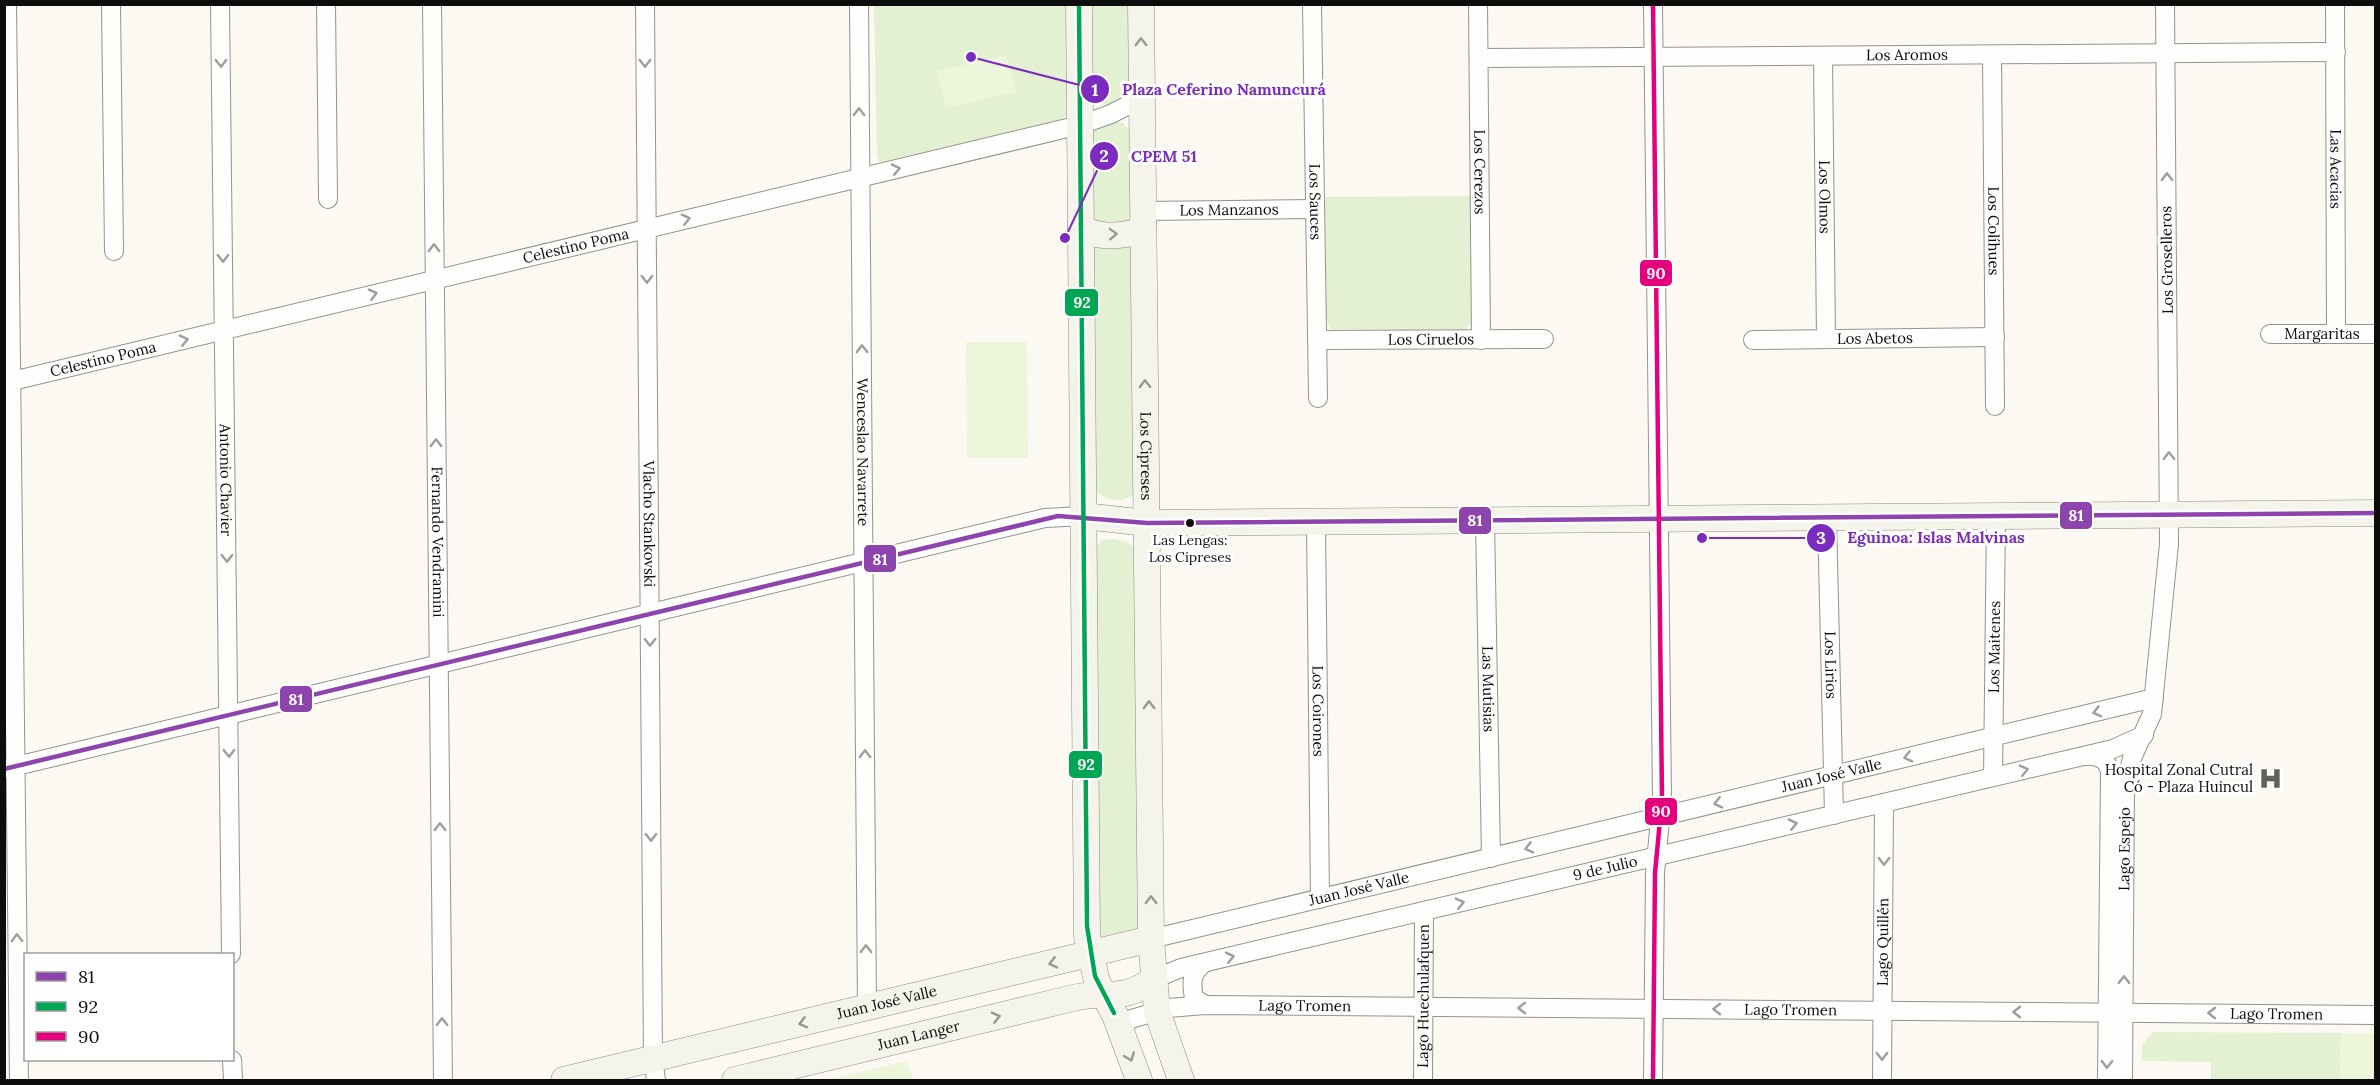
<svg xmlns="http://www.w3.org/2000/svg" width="2380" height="1085" viewBox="0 0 2380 1085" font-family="Lora,serif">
<rect width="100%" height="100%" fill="#fbf9f2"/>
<path fill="#e3f1d2" d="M874 5H1066V116L1058 121 885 163 879 162 877 155Z
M1088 5H1131L1132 86 1129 97C1115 103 1104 110 1091 99Z
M1112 121 1123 123 1130 130 1131 222 1096 225 1089 217 1090 130Z
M1471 196 1472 322 1463 331 1331 329 1326 319 1325 197Z
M1090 239H1133L1134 493C1124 505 1105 500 1095 490Z
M1113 539 1128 542 1135 549 1138 930 1101 938 1098 936 1095 548 1102 540Z
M2153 1032 2341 1033 2340 1080H2211V1062L2142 1061V1045Z"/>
<path fill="#edf5db" d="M1007 55 1016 92 946 108 937 71Z
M966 342H1027L1028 458H967Z
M2341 1033 2375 1034V1080H2340Z
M906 1061 914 1080H825L903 1062Z"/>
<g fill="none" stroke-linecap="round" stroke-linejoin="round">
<defs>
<g id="minor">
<path d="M7 4 19 1080"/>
<path d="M111 4 114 251"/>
<path id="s1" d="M220 4 231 954"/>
<path d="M326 4 328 199"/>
<path id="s2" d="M432 4 443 1080"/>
<path id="s3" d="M645 4 653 1059 656 1080"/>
<path id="s4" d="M859 4 867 1007"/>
<path id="s5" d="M1312 4 1318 398"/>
<path id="s6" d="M1478 4 1481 340"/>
<path d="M1653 4 1662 799 1655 873 1653 1080"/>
<path id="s7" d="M2335 4 2336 334"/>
<path id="s8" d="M1992 55 1995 406"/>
<path id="s9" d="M1823 56 1826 339"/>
<path id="s10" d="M1479 58 2336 52"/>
<path id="s11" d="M1143 211 1315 209"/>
<path id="s12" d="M2270 334H2376"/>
<path id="s13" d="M1317 340 1544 339"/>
<path id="s14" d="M1753 340 1995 337"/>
<path id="s15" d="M4 383 1080 125 1111 114 1142 98"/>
<path id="s16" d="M1827 517 1834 815"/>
<path id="s17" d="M1485 521 1491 858"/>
<path id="s18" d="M1316 522 1320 899"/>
<path d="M2085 756C2098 755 2108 759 2110 773L2107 1080"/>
<path d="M4 769 1045 518 1084 516"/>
<path id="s19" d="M1993 777 1996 516"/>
<path id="s20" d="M1151 939 2154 698"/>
<path d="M1204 963C1191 973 1191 982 1194 998L1205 1005"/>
<path id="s21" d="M1154 979 1181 968 2113 749 2144 735"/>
<path id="s22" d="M1118 1023 1168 1008 1205 1005 2376 1015"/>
<path d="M232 1060 233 1080"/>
<path id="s23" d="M1423 1080 1424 911"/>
<path id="s24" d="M1882 1080 1884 803"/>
<path id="s25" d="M2123 1080 2125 789 2132 758 2152 714 2169 544 2165 4"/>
</g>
<g id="secondary">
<path d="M1079 4 1087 936 1097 982 1115 1015 1139 1080"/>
<path id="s26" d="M1141 4 1151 939 1157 1011 1181 1080"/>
<path d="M1081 224C1089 240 1124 236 1139 231L1143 222"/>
<path d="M1084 516 1147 523 2376 513"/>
<path id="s27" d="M564 1080 1151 939"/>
<path id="s28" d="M735 1080 1073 998C1107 990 1122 1003 1154 979"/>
</g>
</defs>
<use href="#minor" stroke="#949390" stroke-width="20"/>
<use href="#secondary" stroke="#8b8a87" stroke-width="27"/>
<use href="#minor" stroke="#fefefd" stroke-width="18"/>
<use href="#secondary" stroke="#f5f4ea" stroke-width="26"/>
<defs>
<path id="bus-1" d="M4 769 1058 516 1147 523 2376 513"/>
<path id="bus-2" d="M1079 4 1087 926 1095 976 1114 1013"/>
<path id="bus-3" d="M1653 4 1662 799 1655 873 1653 1080"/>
</defs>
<use href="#bus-1" stroke="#fff" stroke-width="9"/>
<use href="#bus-2" stroke="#fff" stroke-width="9"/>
<use href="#bus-3" stroke="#fff" stroke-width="9"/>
<use href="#bus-1" stroke="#8e44ad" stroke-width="4.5"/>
<use href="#bus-2" stroke="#00a651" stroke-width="4.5"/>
<use href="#bus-3" stroke="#e5007d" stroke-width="4.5"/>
</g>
<defs><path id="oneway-chevron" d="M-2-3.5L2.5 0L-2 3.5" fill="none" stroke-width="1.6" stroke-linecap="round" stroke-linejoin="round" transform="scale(1.5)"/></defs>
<g stroke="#989892">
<use href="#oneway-chevron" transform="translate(1141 42) rotate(-91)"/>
<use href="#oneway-chevron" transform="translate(1113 234) rotate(-2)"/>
<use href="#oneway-chevron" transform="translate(1145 384) rotate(-91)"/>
<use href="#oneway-chevron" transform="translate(1149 705) rotate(-91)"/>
<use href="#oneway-chevron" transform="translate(1151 900) rotate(-91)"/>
<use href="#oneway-chevron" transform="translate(1053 963) rotate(167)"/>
<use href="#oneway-chevron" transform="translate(996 1017) rotate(-14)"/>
<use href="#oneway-chevron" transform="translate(803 1023) rotate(166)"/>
<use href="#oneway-chevron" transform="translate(1130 1057) rotate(69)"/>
</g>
<g stroke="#9e9e9d">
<use href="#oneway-chevron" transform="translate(221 63) rotate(89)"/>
<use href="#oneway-chevron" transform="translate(645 63) rotate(90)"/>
<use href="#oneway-chevron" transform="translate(859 112) rotate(-90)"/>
<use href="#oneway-chevron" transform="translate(896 169) rotate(-13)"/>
<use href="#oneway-chevron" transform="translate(2167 177) rotate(-91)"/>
<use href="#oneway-chevron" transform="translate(686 219) rotate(-14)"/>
<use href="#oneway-chevron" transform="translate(434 248) rotate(-91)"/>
<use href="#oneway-chevron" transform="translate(223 258) rotate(89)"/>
<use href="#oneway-chevron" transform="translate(647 279) rotate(90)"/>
<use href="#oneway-chevron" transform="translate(373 294) rotate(-14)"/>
<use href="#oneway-chevron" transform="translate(184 340) rotate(-13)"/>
<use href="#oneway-chevron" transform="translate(862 349) rotate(-91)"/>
<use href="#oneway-chevron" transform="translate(436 443) rotate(-91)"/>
<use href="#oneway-chevron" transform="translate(2169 456) rotate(-91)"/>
<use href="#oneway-chevron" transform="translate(227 558) rotate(89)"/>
<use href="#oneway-chevron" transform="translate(650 642) rotate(90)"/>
<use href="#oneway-chevron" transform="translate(2097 712) rotate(166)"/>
<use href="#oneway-chevron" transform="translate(229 753) rotate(89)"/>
<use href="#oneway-chevron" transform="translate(865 754) rotate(-90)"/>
<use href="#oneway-chevron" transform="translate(1908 757) rotate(167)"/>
<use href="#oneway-chevron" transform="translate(2024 770) rotate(-13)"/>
<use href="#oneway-chevron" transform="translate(1718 803) rotate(167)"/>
<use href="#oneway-chevron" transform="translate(1793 824) rotate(-13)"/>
<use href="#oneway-chevron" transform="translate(440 827) rotate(-91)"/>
<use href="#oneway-chevron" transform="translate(651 837) rotate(90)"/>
<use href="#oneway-chevron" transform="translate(1529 848) rotate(166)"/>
<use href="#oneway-chevron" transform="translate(1884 861) rotate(90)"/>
<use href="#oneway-chevron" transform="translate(1460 903) rotate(-13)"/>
<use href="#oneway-chevron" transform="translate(17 938) rotate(-91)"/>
<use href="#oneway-chevron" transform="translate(866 949) rotate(-90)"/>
<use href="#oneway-chevron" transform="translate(1230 957) rotate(-13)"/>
<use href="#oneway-chevron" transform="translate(2124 980) rotate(-89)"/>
<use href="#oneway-chevron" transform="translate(1522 1008) rotate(-180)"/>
<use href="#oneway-chevron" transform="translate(1717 1009) rotate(-180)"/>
<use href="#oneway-chevron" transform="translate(2017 1012) rotate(-180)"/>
<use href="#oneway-chevron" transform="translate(2212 1013) rotate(-180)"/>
<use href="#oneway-chevron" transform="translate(442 1022) rotate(-91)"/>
<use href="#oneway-chevron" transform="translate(1882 1056) rotate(90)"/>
<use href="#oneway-chevron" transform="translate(2107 1064) rotate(91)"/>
</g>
<defs>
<symbol id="hospital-bare" viewBox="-9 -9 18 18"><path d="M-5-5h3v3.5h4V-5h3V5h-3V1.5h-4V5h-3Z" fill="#60605d" stroke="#fff" stroke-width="2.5" paint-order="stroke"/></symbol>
</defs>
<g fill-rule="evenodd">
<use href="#hospital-bare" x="2254" y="762" width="33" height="33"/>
</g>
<circle fill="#0d0d0d" stroke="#fff" stroke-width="2" cx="1190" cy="523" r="5"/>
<g text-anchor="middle" stroke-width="6" stroke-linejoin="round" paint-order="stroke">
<g font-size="14" fill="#0d0d0d" stroke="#fff">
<text x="1190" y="545">Las Lengas:<tspan x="1190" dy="17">Los Cipreses</tspan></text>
</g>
<g font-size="15" fill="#0d0d0d" stroke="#fff">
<text dy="5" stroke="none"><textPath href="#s10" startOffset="428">Los Aromos</textPath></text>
<text dy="5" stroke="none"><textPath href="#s7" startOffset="165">Las Acacias</textPath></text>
<text dy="5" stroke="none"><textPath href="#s6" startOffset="168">Los Cerezos</textPath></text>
<text dy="5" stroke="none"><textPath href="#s9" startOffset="141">Los Olmos</textPath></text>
<text dy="5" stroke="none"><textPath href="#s5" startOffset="198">Los Sauces</textPath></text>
<text dy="5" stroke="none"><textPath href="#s11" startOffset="86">Los Manzanos</textPath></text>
<text dy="5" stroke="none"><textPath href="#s8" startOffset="176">Los Colíhues</textPath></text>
<text dy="5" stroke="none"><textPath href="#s15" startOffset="588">Celestino Poma</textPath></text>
<text transform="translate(2167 260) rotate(-91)" y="5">Los Groselleros</text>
<text dy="5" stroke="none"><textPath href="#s12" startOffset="52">Margaritas</textPath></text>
<text dy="5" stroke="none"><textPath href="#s14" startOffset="122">Los Abetos</textPath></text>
<text dy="5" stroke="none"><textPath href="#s13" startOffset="114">Los Ciruelos</textPath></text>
<text dy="5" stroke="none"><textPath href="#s15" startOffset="102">Celestino Poma</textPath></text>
<text dy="5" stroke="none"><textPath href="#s4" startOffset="448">Wenceslao Navarrete</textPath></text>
<text dy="5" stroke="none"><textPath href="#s26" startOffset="452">Los Cipreses</textPath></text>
<text dy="5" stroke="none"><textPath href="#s1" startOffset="476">Antonio Chavier</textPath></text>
<text dy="5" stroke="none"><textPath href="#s3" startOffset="520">Vlacho Stankovski</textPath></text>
<text dy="5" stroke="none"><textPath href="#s2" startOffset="538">Fernando Vendramini</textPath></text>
<text dy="5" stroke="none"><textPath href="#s19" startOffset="130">Los Maitenes</textPath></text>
<text dy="5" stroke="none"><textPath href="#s16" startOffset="148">Los Lirios</textPath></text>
<text dy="5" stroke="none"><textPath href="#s17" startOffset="168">Las Mutisias</textPath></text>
<text dy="5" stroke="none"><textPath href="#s18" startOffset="189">Los Coirones</textPath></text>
<text dy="5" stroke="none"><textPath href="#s20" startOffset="700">Juan José Valle</textPath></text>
<text dy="5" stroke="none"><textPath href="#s25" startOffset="231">Lago Espejo</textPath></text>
<text dy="5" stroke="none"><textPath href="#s21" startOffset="465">9 de Julio</textPath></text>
<text dy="5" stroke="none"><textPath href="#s20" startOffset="214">Juan José Valle</textPath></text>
<text dy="5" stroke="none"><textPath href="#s24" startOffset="138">Lago Quillén</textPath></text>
<text dy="5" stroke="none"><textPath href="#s23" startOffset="84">Lago Huechulafquen</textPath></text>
<text dy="5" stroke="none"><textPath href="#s27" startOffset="332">Juan José Valle</textPath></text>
<text dy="5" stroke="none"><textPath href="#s22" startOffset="189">Lago Tromen</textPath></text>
<text dy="5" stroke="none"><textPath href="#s22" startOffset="675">Lago Tromen</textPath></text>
<text dy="5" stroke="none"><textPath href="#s22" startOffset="1161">Lago Tromen</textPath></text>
<text dy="5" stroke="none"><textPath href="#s28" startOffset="189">Juan Langer</textPath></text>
</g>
<g font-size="15" fill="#0d0d0d" stroke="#fff" text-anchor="end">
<text x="2253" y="775">Hospital Zonal Cutral<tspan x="2253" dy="17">Có - Plaza Huincul</tspan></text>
</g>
</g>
<path fill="none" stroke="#7b2cbf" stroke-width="2" d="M971 57L1095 89M1065 238L1104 156M1702 538L1821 538"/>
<g fill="#7b2cbf" stroke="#fff" stroke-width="2">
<circle cx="971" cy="57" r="6"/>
<circle cx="1065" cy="238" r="6"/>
<circle cx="1702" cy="538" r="6"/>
<circle cx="1095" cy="89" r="15"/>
<circle cx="1104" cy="156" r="15"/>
<circle cx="1821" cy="538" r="15"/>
</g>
<g font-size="18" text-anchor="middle" font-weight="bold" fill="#fff">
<text x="1095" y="96">1</text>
<text x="1104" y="162">2</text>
<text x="1821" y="544">3</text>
</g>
<g font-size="16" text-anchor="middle" font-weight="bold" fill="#7b2cbf" stroke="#fff" stroke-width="6" stroke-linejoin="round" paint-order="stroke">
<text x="1224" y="95">Plaza Ceferino Namuncurá</text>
<text x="1164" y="162">CPEM 51</text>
<text x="1936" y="543">Eguinoa: Islas Malvinas</text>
</g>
<g stroke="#fff" stroke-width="2">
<rect x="1639" y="259" width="34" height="28" rx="6" fill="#e5007d"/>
<rect x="1064" y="288" width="35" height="29" rx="6" fill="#00a651"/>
<rect x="2059" y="501" width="34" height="29" rx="6" fill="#8e44ad"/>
<rect x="1458" y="506" width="34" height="29" rx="6" fill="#8e44ad"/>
<rect x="863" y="544" width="34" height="29" rx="6" fill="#8e44ad"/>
<rect x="279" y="685" width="34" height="28" rx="6" fill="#8e44ad"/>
<rect x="1068" y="750" width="35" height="29" rx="6" fill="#00a651"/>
<rect x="1644" y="797" width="34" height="29" rx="6" fill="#e5007d"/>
</g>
<g font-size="16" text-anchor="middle" font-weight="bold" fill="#fff">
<text x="1656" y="279">90</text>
<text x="1082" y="308">92</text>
<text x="2076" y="521">81</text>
<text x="1475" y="526">81</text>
<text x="880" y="565">81</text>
<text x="296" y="705">81</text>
<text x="1086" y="770">92</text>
<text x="1661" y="817">90</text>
</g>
<rect width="2380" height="1085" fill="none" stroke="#0d0d0d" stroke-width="12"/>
<rect x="24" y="953" width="210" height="108" fill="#ffffff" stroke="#9e9e9e" stroke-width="1.5"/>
<rect x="36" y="972" width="30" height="9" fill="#8e44ad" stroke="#9e9e9e" stroke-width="1.5"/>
<text x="78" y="983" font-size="18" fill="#0d0d0d">81</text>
<rect x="36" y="1002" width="30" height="9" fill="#00a651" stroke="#9e9e9e" stroke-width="1.5"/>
<text x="78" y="1013" font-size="18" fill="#0d0d0d">92</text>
<rect x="36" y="1032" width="30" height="9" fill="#e5007d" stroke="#9e9e9e" stroke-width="1.5"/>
<text x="78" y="1043" font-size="18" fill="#0d0d0d">90</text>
</svg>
